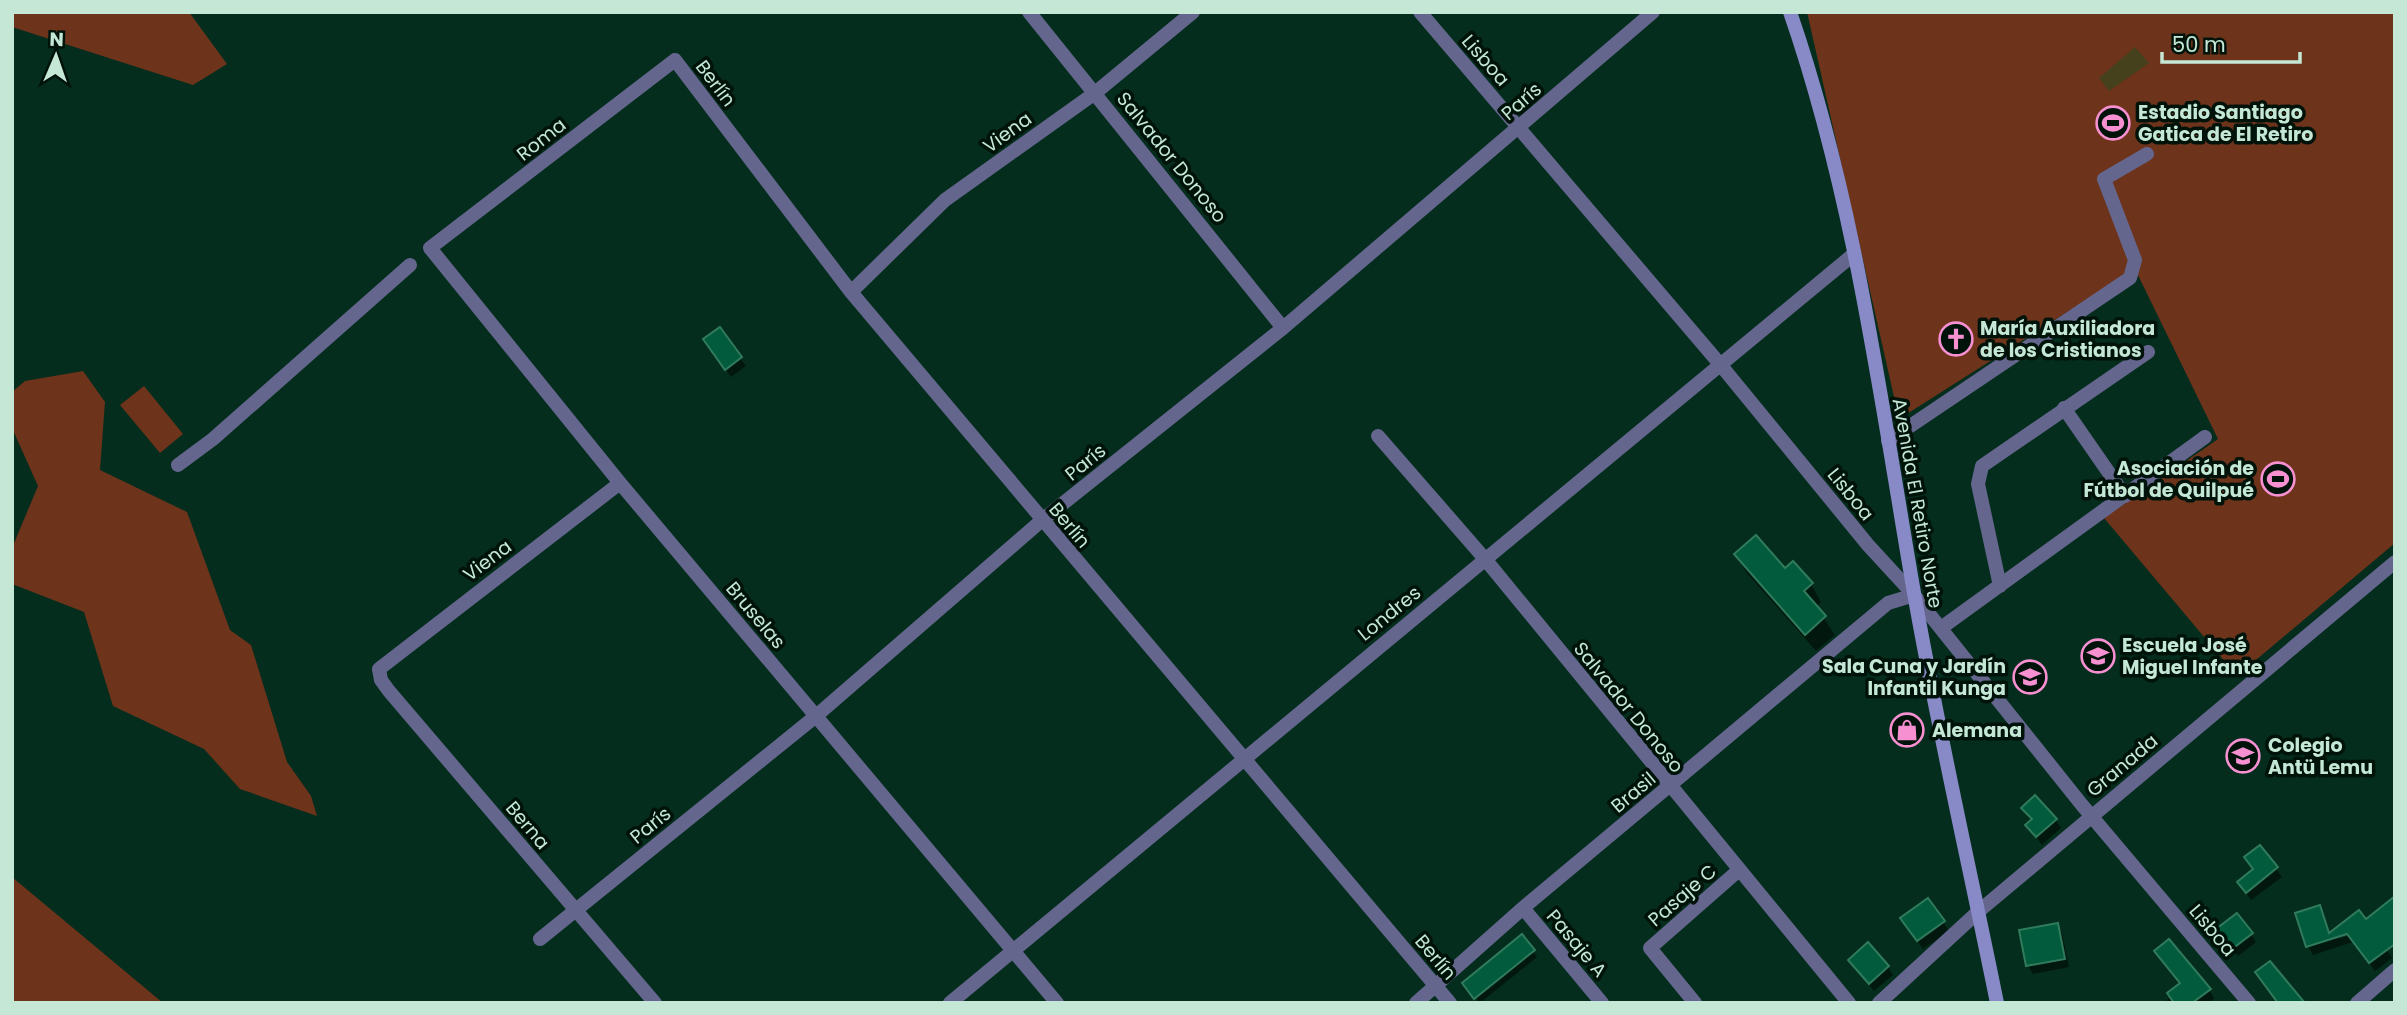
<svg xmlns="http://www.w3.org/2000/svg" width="2407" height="1015" viewBox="0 0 2407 1015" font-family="Poppins,sans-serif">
<rect width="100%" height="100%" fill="#042d1d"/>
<path fill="#6d331b" d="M12 12H189L227 64 193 85 12 27Z
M1807 12H2395V543L2237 676 2104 518 2218 439 2135 269 1899 419Z
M83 371 105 402 100 470 187 512 230 630 251 645 287 762 311 796 317 816 240 789 204 749 113 706 84 612 12 584V548L38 486 12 428V392L25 381Z
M144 386 183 434 160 453 120 405Z
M12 877 163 1003H12Z"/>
<path fill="#46411d" d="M2135 47 2149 63 2109 91 2099 78Z"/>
<path fill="#0007" fill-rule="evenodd" d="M720 330 746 366 731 377 710 348Z
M1736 554 1785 571 1811 584 1821 602 1816 607 1835 635 1816 651 1746 572Z
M2023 808 2056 820 2061 828 2042 845 2028 826 2033 821Z
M2260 847 2282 877 2251 900 2244 890 2254 870Z
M2395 896V938L2384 946 2392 958 2375 971 2353 942 2313 955 2308 946 2319 907 2330 934 2366 922ZM2344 933H2356L2339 939Z
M1928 900 1949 931 1923 949 1907 926Z
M2057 925 2062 933 2069 967 2033 974 2028 966 2021 931Z
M2251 934 2256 942 2238 956 2224 938Z
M1533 951 1537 957 1480 1003 1468 989Z
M1850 961 1888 967 1893 975 1874 991Z
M2181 984 2209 990 2214 998 2209 1003H2165Z"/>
<path fill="#025b3d" stroke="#307b5b" stroke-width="2" d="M720 327 742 357 725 370 703 339Z
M1756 535 1785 568 1793 561 1813 583 1804 591 1826 616 1805 635 1734 554Z
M2035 795 2057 819 2036 837 2025 825 2032 819 2021 808Z
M2260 845 2278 867 2246 893 2237 882 2253 869 2244 857Z
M2395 896V944L2369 963 2347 934 2306 947 2295 913 2320 905 2329 933 2359 910 2366 919Z
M1928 898 1945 921 1917 941 1900 918Z
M2237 913 2253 933 2232 949 2216 929Z
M2058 923 2065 959 2026 966 2019 930Z
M1522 934 1535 950 1474 999 1462 983Z
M2169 939 2211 989 2192 1003H2174L2167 993 2180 983 2154 951Z
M1868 942 1889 966 1869 984 1848 960Z
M2270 961 2305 1003H2278L2255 972Z"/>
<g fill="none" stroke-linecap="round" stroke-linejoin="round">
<path stroke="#64668d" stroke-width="14" d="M1029 12 1283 328
M1420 12 1719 363 1868 545 1914 595 2082 805 2249 1003
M851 292 945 200 1095 93 1193 12
M2064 408 2125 496
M1378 436 1485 559 1849 1003
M1888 441 2130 278 2135 260 2104 179 2147 154
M178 465 213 439 410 265
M620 483 379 669 381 680 389 691 655 1003
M2000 586 1978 484 1982 466 2148 352
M1941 628 2205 437
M1523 908 1602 1003
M540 939 816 716 1041 521 1283 328 1653 12
M950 1003 1854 254
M1057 1003 620 483 430 248 675 60 851 292 1450 1003
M1416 1003 1523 908 1888 603 1914 595
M1695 1003 1650 948 1739 870
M1879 1003 1979 911 2395 562
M2357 1003 2395 970"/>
<path stroke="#888ac8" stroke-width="14" d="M1790 12C1854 197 1880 395 1913 587 1937 726 1969 864 1997 1003"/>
</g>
<defs>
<symbol id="stadium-ring" viewBox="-11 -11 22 22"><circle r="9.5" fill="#00130a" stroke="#f690d1" stroke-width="1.5"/><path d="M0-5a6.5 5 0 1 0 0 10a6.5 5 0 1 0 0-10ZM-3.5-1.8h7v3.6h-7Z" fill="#f690d1"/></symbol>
<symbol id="church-ring" viewBox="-11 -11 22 22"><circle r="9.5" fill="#00130a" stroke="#f690d1" stroke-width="1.5"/><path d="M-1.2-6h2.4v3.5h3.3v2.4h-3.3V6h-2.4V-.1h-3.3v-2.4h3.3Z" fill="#f690d1"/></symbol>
<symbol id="school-ring" viewBox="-11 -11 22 22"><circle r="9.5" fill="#00130a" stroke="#f690d1" stroke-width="1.5"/><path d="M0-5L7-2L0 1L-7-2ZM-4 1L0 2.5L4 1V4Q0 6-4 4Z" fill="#f690d1"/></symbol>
<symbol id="shop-ring" viewBox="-11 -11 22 22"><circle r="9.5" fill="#00130a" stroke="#f690d1" stroke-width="1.5"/><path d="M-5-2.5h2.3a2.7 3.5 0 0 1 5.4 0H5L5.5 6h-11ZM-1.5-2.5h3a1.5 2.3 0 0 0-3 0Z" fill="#f690d1"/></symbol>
</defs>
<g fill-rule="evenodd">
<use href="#stadium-ring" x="2094" y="104" width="38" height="38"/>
<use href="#church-ring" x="1937" y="320" width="38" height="38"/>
<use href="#stadium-ring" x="2259" y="460" width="38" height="38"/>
<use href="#school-ring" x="2079" y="637" width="38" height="38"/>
<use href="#school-ring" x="2011" y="658" width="38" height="38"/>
<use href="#shop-ring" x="1888" y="711" width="38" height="38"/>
<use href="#school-ring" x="2224" y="737" width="38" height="38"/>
</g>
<g text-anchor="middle" stroke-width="7" stroke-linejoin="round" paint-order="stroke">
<g font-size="19" fill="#c4e8d5" stroke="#00130a">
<text transform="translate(1486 60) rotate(49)" y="7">Lisboa</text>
<text transform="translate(716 83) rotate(53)" y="7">Berlín</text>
<text transform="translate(1521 101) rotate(-41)" y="7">París</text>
<text transform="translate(1007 132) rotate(-36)" y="7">Viena</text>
<text transform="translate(541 139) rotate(-38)" y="7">Roma</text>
<text transform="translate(1172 157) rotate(51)" y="7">Salvador Donoso</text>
<text transform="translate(1085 462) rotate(-39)" y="7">París</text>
<text transform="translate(1851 494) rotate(51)" y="7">Lisboa</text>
<text transform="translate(1918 503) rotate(80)" y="7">Avenida El Retiro Norte</text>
<text transform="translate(1070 525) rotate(50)" y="7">Berlín</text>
<text transform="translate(487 560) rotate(-37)" y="7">Viena</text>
<text transform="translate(1389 613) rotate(-39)" y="7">Londres</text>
<text transform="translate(756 615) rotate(50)" y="7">Bruselas</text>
<text transform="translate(1629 707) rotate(51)" y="7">Salvador Donoso</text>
<text transform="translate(2122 765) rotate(-40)" y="7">Granada</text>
<text transform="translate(1633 792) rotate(-40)" y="7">Brasil</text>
<text transform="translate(528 825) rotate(50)" y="7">Berna</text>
<text transform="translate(650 825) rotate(-39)" y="7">París</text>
<text transform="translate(1682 895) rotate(-41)" y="7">Pasaje C</text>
<text transform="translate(2213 930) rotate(50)" y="7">Lisboa</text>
<text transform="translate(1577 943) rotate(50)" y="7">Pasaje A</text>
<text transform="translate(1436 957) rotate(50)" y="7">Berlín</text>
</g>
<g font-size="19" font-weight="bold" fill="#c4e8d5" stroke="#00130a" text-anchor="start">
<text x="2138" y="119">Estadio Santiago<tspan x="2138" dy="22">Gatica de El Retiro</tspan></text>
<text x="1980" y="335">María Auxiliadora<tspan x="1980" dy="22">de los Cristianos</tspan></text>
<text x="2254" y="475" text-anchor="end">Asociación de<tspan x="2254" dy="22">Fútbol de Quilpué</tspan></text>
<text x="2122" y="652">Escuela José<tspan x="2122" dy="22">Miguel Infante</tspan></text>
<text x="2006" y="673" text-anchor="end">Sala Cuna y Jardín<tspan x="2006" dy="22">Infantil Kunga</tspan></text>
<text x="1932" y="737">Alemana</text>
<text x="2268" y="752">Colegio<tspan x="2268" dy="22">Antü Lemu</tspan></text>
</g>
</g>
<rect width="2407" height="1015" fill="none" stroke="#c4e8d5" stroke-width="28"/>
<g transform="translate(56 56) rotate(2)" stroke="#00130a" stroke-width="5" paint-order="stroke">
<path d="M0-5L12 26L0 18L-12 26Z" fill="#c4e8d5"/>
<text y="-10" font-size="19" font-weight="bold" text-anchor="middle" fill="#c4e8d5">N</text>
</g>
<path d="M2162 52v10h138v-10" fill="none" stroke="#c4e8d5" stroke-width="3.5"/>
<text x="2172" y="52" font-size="21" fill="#c4e8d5" stroke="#00130a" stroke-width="5" paint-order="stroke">50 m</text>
</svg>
